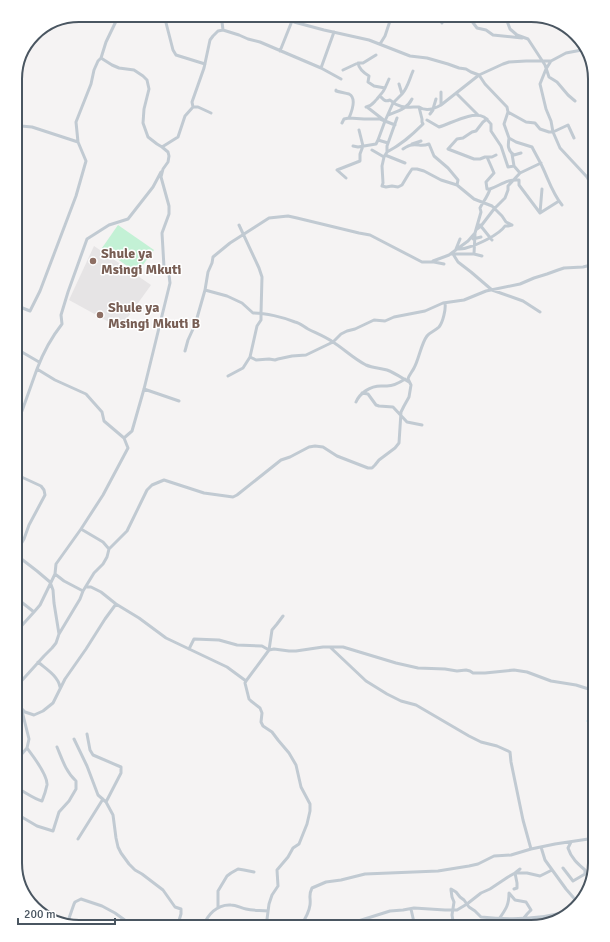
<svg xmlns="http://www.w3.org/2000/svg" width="610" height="942" viewBox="0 0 610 942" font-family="Signika,sans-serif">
<rect width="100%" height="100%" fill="#f5f3f3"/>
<path fill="#e6e4e5" d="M94 246 151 285 120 328 69 300Z"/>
<path fill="#c3f1d5" d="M118 225 154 250 137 273 102 248Z"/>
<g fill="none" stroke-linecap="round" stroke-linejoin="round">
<path stroke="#90daee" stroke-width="1" d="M587 721H595"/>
<path stroke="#c1cad2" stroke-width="3" d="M164 15 173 50 176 55 205 64
M280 15 294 22 324 30 369 40 410 56 427 58 448 64 459 68 466 69 471 72 479 75 485 84 507 107 508 112
M457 15H459
M469 15 470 16 471 20 477 28 486 30 493 35 522 38
M503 15 507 21 510 29 517 35 528 39 545 65 549 77 557 82 568 95 575 101
M442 23 445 15
M223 30 222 22 225 15
M380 44 385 36 392 15
M587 49 566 53 551 61 546 69 540 84 546 109 551 121 553 132 560 148 587 177 592 186 595 189
M280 51 292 21
M358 63C359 69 364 73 369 76L368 82 374 86 385 88 389 79
M321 68 334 32
M343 70 358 63H363L376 55
M336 90V91C340 92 345 93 349 94 357 98 352 111 349 118
M456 93 478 115
M402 94C408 87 409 80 413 71
M380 96C384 100 385 102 390 100 400 109 407 107 419 107L422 119V122L423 124C411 136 402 144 387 152
M441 105 479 75 503 64 509 62 526 61H551
M193 107 192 102 204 68 210 40 213 36 218 31 223 30 239 35 248 39 260 42 321 68 341 79
M366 107C372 106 373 103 377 99 380 95 383 93 385 88
M367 107 385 121 393 103 402 94 399 84
M419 107C426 112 434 109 441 105V92
M430 114 433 110V109L436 99
M388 115C398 111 407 109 412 99
M397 118 387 146V152L384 157 382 166 383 183 382 186 386 187 392 186 398 187 402 185 408 175 412 169H417L424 171 441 180 457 185 474 199 492 206 502 216 506 222 512 225
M487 119 483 122 476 131 472 132 463 138 457 139 448 149 474 159H480L485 157H492L496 155
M427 120 439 127C452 123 472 111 484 117 487 119 489 122 491 124V131L501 146 508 167 514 166 520 173 541 163
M385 121 378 140 388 143
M342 123 344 119 349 118 364 119H380L395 125
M509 138C508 145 507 150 514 155L521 153
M78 142 76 122 91 84 94 70 98 61 101 58 106 42 119 15
M412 144 421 141
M353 146 358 147 376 144 378 140
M162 147 178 137 185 116 193 107H198L211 113
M403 149C406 147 409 145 412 145 419 144 421 147 429 144L434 156 448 168 458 180 457 185
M372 150 384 157
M512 154 514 166
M385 155 405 163
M487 157 494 173 486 182 487 189H490
M346 178 337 170 360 161V154L363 146 359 130
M562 205C552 193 548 178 541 164 538 158 535 153 532 147L516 142 509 138 504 124 508 112 526 122 535 123 540 129 549 132H553L568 125 574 138
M540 213 559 201
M480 225 492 240
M477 229 481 226 494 209 505 198 508 190V186L520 173
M460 239 456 249C460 249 463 249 466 248 477 245 499 235 505 226H508L512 225
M473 239 481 237
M452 254H474L482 256
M453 254 458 262 471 272 492 290 523 301 540 312
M474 254 475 234
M433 261 449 255 468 241 475 233 481 212 480 208C483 202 488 196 490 189 501 185 507 179 519 180V185L540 213 542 189
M205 290 227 296 242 303 253 313C265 313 283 317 295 322 300 323 304 327 308 329 316 333 326 337 333 342 344 349 354 359 366 365 373 368 380 368 387 370 395 373 402 378 409 382
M15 305 30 311 40 291 76 196 86 161 78 142 32 127 21 126 15 123
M15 348 39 362
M185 351 188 340 193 329 197 318 205 290 208 272 212 263 213 257 230 243 255 227 269 218 288 216 297 218 359 233 370 235 422 262H434L444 264
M250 357 256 360 269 359 275 360 278 359 292 356 306 355 333 342 341 334 347 331 355 329 374 320 385 321 394 317 425 311 443 303 464 300 486 291 520 284 534 278 547 274 558 270 564 268 583 267 595 264
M228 376 243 368 250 357 257 326 261 320V313L262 277 259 268 239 225
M144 389 179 401
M362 393 368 394 376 405 379 406 393 407 407 422 422 425
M356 402C360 393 370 386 381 386 383 386 385 386 387 386 393 386 399 383 405 379
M15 421 22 411 37 369
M124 438 104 421 102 412 86 394 55 380 37 369C43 353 51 338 62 324L61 315 68 292 87 239 109 225 128 219 153 187 161 172
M15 474 41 486 44 490 45 495 29 525 24 539 15 554
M81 529 103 542 109 549 127 531 147 490 152 485 164 480 204 493 233 497 237 495 281 460 290 457 309 447 315 446 323 447 337 456 368 468H372L375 465 379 460 395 448 399 443 401 412 404 406 409 397 411 385 408 379C409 375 412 372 414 368 419 359 421 344 427 336 430 332 435 331 439 327 443 322 446 309 445 303
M15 554 37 571 50 582 53 590 54 603 59 634
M55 574 64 581 83 591
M86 587H91L101 592 116 604 139 618 166 638 227 667 246 681 245 683 249 699 251 701 260 708 262 713 261 722 263 726 272 732 278 740 289 753 296 765 301 787 310 804V811L307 824 299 844 293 848 288 857 277 870 278 886 272 895 269 904 266 927
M34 612 40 605 55 574 56 564 81 529 103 495 128 448 124 438 132 431 144 389 170 283 169 275 164 267 162 233 169 214V206L161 177 163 169 168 162 169 156 168 152 162 147 157 144 148 137 143 123 144 109 149 89 147 80 143 76 134 70 119 68 112 65 101 58
M15 633 34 612 15 597
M330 647 366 681 387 694 401 701 416 705 469 736 481 742 497 746 510 752 511 762 523 820 531 849
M189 649 194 639 219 640 237 645 262 646 269 650 274 649 289 651H296L323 647H343L396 663 418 668 445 669 457 671 466 670 470 671 473 673H485L514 670 527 672 551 681 576 685 595 691
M38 662C46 669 58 676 60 687
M246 681 269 650 272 630 277 624 283 616
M16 687 44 656 52 648 56 643 59 634 80 599 83 591 94 573 103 564 107 557 109 549
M21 708 25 712 34 715 43 711 53 703 65 679 86 649 105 619 116 604
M87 734 90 750 93 755 121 767V773L106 802
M74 739 87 766 98 795 106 802 113 815 116 838 118 847 121 853 129 864 135 870 142 874 163 890 175 907 181 909V914L177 927
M15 765 20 756 27 748 29 739 16 687 15 664
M15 787C24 791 32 798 42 801 44 796 46 790 47 785 48 775 33 756 27 748
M15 813 37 826 53 831 59 812 69 801 76 789V781C66 772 62 759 57 747
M78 839 103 799
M541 847 545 860 566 889 579 904
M563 868 573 881 585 874V870C578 864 571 858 568 848L571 842
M515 873H527L540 876 552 870
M451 889 456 892 460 897 464 900 469 907 475 911 481 917C511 920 543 920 572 910
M514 889 517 888V883L515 873
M451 890 452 897 454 902 452 915 454 927
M218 908V891L227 876 231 873 238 869 244 870 254 872
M411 909 415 927
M499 919C506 909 509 905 509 893L515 900 526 902 531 910C527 914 523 917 523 923L519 927
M67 924 74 904 75 902 81 899 102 906 115 913 126 921 146 927
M203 927C207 915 217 904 231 905 236 905 241 908 246 909 253 911 261 910 268 911
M300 927C304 921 309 913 310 905 311 897 308 896 312 888L326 882 341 880 365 874 438 871 469 866 478 864 494 856 511 855 531 849 555 844 595 838
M303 927 339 923H352L390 911 403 910 414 908 445 910H457L467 904 481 893 490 889 508 877 515 873 520 869"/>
</g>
<g fill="#8d6e63" stroke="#fff" stroke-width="1.5">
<circle cx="93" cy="261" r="4"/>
<circle cx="100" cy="315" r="4"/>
</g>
<g text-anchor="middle" stroke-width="3" stroke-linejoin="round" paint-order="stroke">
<g font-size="14" font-weight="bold" fill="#785e54" stroke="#fff" text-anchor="start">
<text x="101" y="258">Shule ya<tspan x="101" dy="16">Msingi Mkuti</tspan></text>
<text x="108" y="312">Shule ya<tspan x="108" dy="16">Msingi Mkuti B</tspan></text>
</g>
</g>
<path d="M0 0H610V942H0ZM79 22H531A57 57 0 0 1 588 79V863A57 57 0 0 1 531 920H79A57 57 0 0 1 22 863V79A57 57 0 0 1 79 22Z" fill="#fff" fill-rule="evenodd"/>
<path fill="none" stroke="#4a5661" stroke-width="2" d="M79 22H531A57 57 0 0 1 588 79V863A57 57 0 0 1 531 920H79A57 57 0 0 1 22 863V79A57 57 0 0 1 79 22Z"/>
<path d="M18 918v6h97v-6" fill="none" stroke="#4a5661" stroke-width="2"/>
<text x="24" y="918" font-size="12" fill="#4a5661" stroke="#ffffff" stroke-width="3" paint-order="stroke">200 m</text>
</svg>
